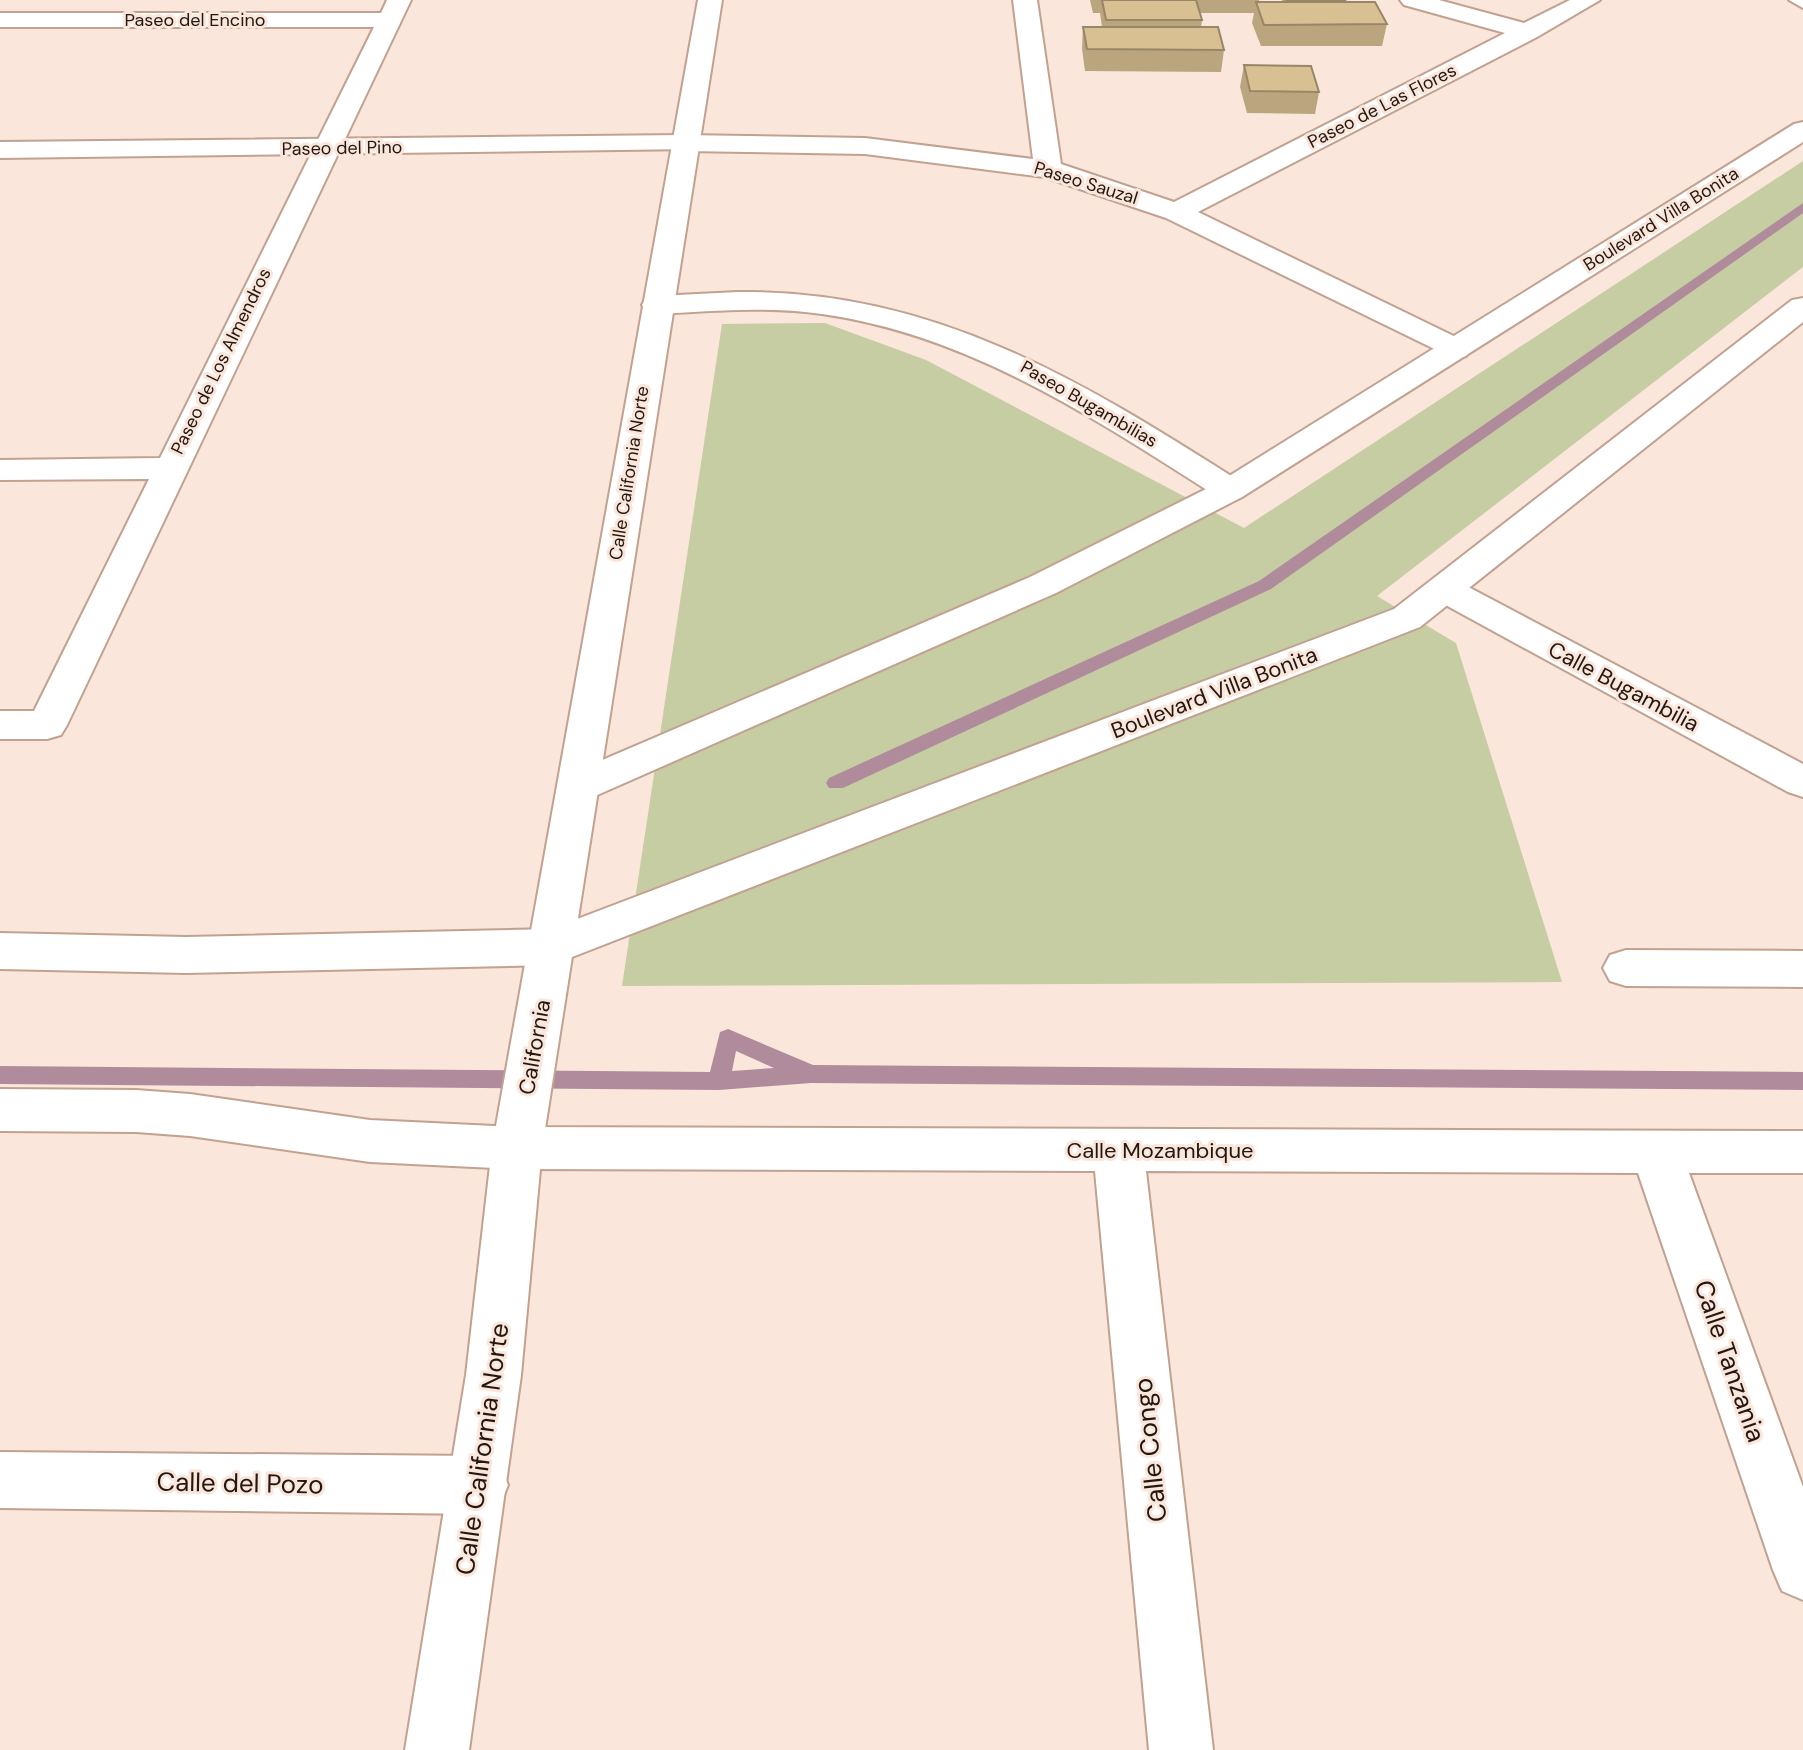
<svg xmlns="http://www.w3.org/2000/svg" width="1803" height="1750" viewBox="0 0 1803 1750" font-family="'DM Sans',sans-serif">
<rect width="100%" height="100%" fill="#fae6db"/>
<path fill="#c7cda3" d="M1803 161V267L1377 596 1456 643 1562 982 622 986 722 324 825 323 926 360 1244 528Z"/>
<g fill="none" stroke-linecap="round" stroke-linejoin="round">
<path fill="#b08b9c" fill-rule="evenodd" d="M1803 203V213L1271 589 843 788H829L826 783 829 778 1259 581Z
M728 1029 813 1065 1803 1072V1090L811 1083 719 1090 0 1084V1066L710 1072 720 1032ZM736 1051 774 1068 732 1071Z"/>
<defs>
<path id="street" d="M387 0H411L67 725 61 735 47 739H0V711H34L149 479 0 480V460L160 458 374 27H0V13H381Z
M1013 0H1037L1061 164 1174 202 1505 33 1404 5 1400 0H1439L1524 23 1570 0H1600L1537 37 1198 212 1466 342 1471 349 1466 356 1455 359 1166 218 1044 177 865 154 684 151 674 149 671 143 674 137 684 135 865 138 1033 159Z
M738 292C935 290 1082 381 1242 483L1248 490 1242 497 1230 501 1218 497C1094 418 970 335 822 314 768 306 711 311 657 314L646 312 642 305 646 298 657 296Z
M1444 577 1457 581 1803 764V797L1788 792 1431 597 1425 589 1431 581Z
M551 929 567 935 574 947 567 959 551 965 186 973 0 969V933L186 937Z
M1626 950 1803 951V987L1626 986 1610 981 1603 968 1610 955Z
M0 1089 136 1090 190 1094 370 1120 517 1127 1803 1131V1173H1689L1803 1487V1600L1782 1591 1773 1570 1638 1173 1146 1171 1213 1750H1149L1095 1171 517 1169 370 1162 190 1136 136 1132 0 1131Z
M0 1452 479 1456 500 1465 508 1485 500 1505 479 1514 0 1508Z"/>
<path id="secondary" d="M1789 0H1803V8Z
M1803 122V142L1242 497 1056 593 595 796 580 801 565 796 559 786 565 776 1030 577 1218 483 1794 124Z
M684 135 694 137 697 143 694 149 0 158V142Z
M1803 298V322L1420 627 567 959 551 965 535 959 528 947 535 935 1394 609 1792 300Z"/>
<path id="primary" d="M698 0H722L542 1148 521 1375 469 1750H405L466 1375 492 1148Z"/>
</defs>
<use href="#street" stroke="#c1a190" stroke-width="4"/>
<use href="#secondary" stroke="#c1a190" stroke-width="4"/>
<use href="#primary" stroke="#c1a190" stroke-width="4"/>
<use href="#street" fill="#fff" fill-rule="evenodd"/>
<use href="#secondary" fill="#fff" fill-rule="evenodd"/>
<use href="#primary" fill="#fff" fill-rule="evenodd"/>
</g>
<path fill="#baa57e" d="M1090 0H1259V2H1282V0H1345L1346 2 1387 24 1382 46H1261L1252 23 1254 13H1200L1202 20 1201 27 1224 50 1221 72 1085 71 1082 49 1083 27H1102L1100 13H1093Z
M1244 65 1319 92 1315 114 1247 113 1240 87Z"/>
<path fill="#d8c093" stroke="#978667" stroke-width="2" d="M1102 0H1196L1202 20H1106Z
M1286 0H1345L1346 2H1287Z
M1256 2H1375L1387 24 1264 25Z
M1083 27H1218L1224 50 1087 49Z
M1244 65 1311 66 1319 92 1250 91Z"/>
<g text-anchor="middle" stroke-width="6" stroke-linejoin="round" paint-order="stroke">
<g font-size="18" fill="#231711" stroke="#fae6db">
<text x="195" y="26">Paseo del Encino</text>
<text transform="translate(1382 106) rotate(-27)" y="6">Paseo de Las Flores</text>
<text transform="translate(342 148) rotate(-1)" y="6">Paseo del Pino</text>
<text transform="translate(1086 183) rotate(17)" y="6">Paseo Sauzal</text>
<text transform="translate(1661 219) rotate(-32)" y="6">Boulevard Villa Bonita</text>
<text transform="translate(221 361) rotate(-64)" y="6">Paseo de Los Almendros</text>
<text transform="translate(1089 404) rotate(30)" y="6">Paseo Bugambilias</text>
<text transform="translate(629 473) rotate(-81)" y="6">Calle California Norte</text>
</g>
<g font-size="22" fill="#231711" stroke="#fae6db">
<text transform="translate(1624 686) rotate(28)" y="8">Calle Bugambilia</text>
<text transform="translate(1214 692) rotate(-21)" y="8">Boulevard Villa Bonita</text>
<text transform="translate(534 1047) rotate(-80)" y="8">California</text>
<text x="1160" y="1158">Calle Mozambique</text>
</g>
<g font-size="26" fill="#231711" stroke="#fae6db">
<text transform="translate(1730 1361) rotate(71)" y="9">Calle Tanzania</text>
<text transform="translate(482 1449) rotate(-82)" y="9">Calle California Norte</text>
<text transform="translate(1150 1450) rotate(-96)" y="9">Calle Congo</text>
<text transform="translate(240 1483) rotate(1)" y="9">Calle del Pozo</text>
</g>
</g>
</svg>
